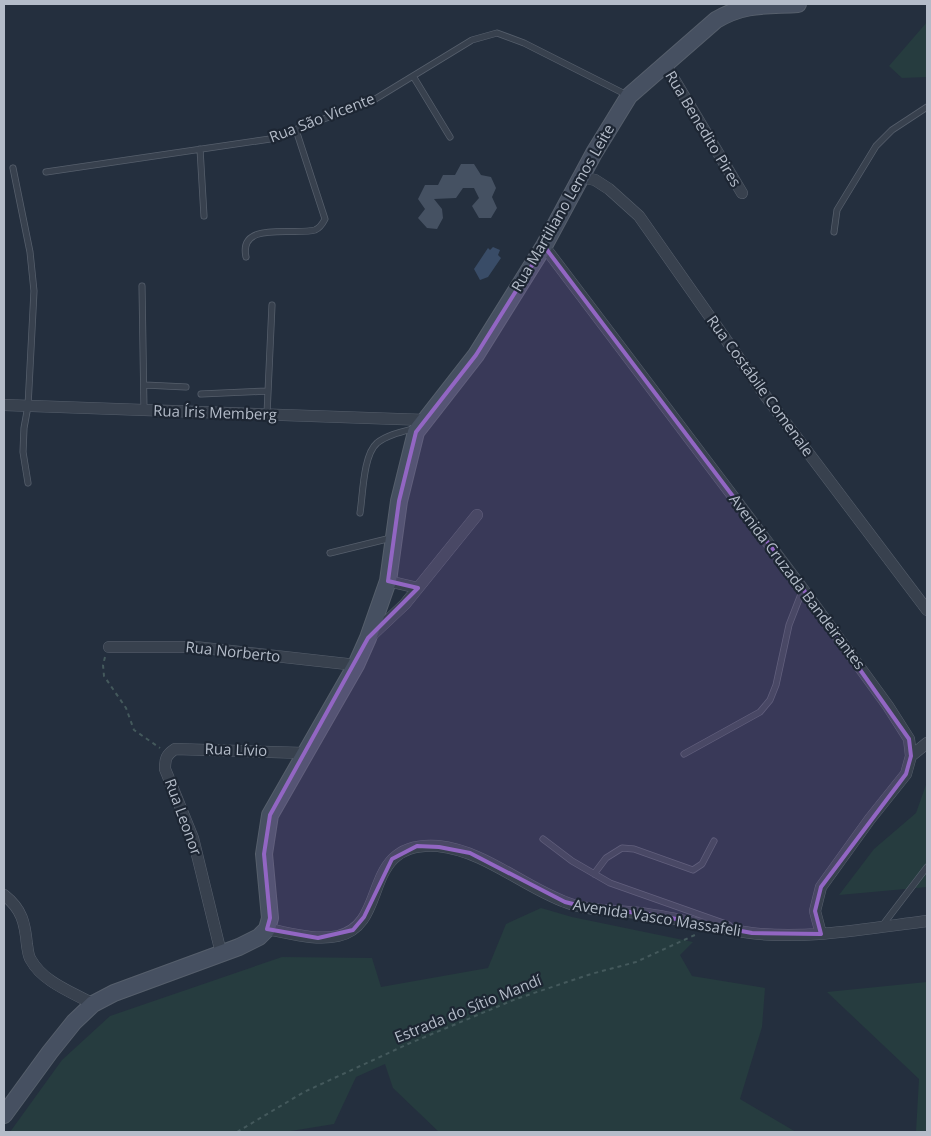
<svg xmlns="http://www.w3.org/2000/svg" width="931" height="1136" viewBox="0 0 931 1136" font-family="'Open Sans',sans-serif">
<rect width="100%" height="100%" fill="#242f3e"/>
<path fill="#263c3f" d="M927 22V77L902 78 889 66Z
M927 782V887L839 895 874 849 916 813Z
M541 908 572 917 693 942 680 955 692 976 765 988 762 1027 740 1099 796 1132H439L393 1088 385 1064 356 1077 334 1124 285 1132H10L62 1060 110 1016 282 957 372 958 381 987 488 968 506 924Z
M927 982V1132H916L919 1079 827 992Z"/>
<path fill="#394c67" d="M493 247 500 250 498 255 501 258 488 277 480 280 474 269 488 248 490 250Z"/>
<path fill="#455162" d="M461 164H474L481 175 491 177 496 188 492 197 497 208 491 218H479L472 206 479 198 474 188H463L456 198 434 199 442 209 443 218 437 229 427 228 418 218 425 209 418 199 425 185H438L443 175H455Z"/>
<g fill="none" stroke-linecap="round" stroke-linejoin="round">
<defs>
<path id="lane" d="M413 76 450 137
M200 149 204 216
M13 168 30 252 34 291 28 406 24 428 23 452 28 483
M46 172 270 139 372 101 472 40 497 33 524 43 627 95
M834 232 837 210 876 146 892 130 927 107
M246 257C238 220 295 236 315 230 320 228 323 223 325 219L296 130
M142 286 144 410
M145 385 186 387
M201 394 268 391
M267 414 272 305
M360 513C363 495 363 455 377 443 387 435 401 432 413 429
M330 553 391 538
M684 754 760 712 770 700 776 685 789 625 803 589
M543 839 572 861 610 883 729 925
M594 874 606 858 622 848 634 849 693 870 702 864 714 841
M882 926 927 867"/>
<path id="street" d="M665 64 742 193
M581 177 595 180 609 189 639 216 767 398 927 610
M544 246 803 589 888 706 909 739 911 756 906 774 870 819 821 887 815 911 821 934
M4 405 426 420
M388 581 418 588
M370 637 405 604 477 515
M109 647H195L356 665
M911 756 927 743
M4 895C22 909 25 923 27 945 28 950 28 956 31 960 43 982 72 992 93 1004
M267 929C290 933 315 941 338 936 391 924 359 840 438 846 485 851 522 886 565 902 590 912 620 910 647 914 682 919 716 929 751 933 808 940 871 928 927 921
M221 953 193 838 165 769C165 759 166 755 175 749L304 753"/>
<path id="secondary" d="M4 1115 50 1052 74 1022 93 1004 114 993 239 947 259 937 267 929 270 918 264 854 270 815 356 665 368 638 388 581 399 501 416 432 476 355 544 246 594 153 629 96 716 20C745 3 766 6 798 4"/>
</defs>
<use href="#lane" stroke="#565f6c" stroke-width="7"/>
<use href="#street" stroke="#565f6c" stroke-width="12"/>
<use href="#secondary" stroke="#565f6c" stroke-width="18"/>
<path stroke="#44595c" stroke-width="2" stroke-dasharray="4 4" stroke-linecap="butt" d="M105 657 103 665 104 676 126 708 134 730 160 748
M237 1132 304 1092 408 1044 516 999 591 974 636 962 697 934"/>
<use href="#lane" stroke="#38414e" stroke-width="5.5"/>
<use href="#street" stroke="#38414e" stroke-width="11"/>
<use href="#secondary" stroke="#465061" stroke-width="16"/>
</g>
<path fill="#9266c3" fill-opacity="0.2" stroke="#9266c3" stroke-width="4" stroke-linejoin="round" d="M544 246 803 589 909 739 911 756 906 774 821 887 815 911 821 934 752 933 649 914 589 908 565 902 470 853 439 847 417 846 392 859 364 917 353 930 318 938 267 929 270 918 264 854 270 815 368 638 418 588 388 581 399 501 416 432 476 355Z"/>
<g text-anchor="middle" stroke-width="4.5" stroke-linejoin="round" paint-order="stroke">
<g font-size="15" fill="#b4bcc9" stroke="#1d2633">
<text transform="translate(322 118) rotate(-21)" y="5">Rua São Vicente</text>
<text transform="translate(703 129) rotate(59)" y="5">Rua Benedito Pires</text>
<text transform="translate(563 208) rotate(-60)" y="5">Rua Martiliano Lemos Leite</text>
<text transform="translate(760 386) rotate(54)" y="5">Rua Costábile Comenale</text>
<text transform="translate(215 413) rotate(2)" y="5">Rua Íris Memberg</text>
<text transform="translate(797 582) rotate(53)" y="5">Avenida Cruzada Bandeirantes</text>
<text transform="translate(233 652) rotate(6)" y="5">Rua Norberto</text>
<text transform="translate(236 750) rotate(2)" y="5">Rua Lívio</text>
<text transform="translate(183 817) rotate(70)" y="5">Rua Leonor</text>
<text transform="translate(657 918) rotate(9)" y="5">Avenida Vasco Massafeli</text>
<text transform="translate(468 1009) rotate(-22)" y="5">Estrada do Sítio Mandí</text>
</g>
</g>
<rect width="931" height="1136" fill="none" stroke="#b4bcc9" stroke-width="10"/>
</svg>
